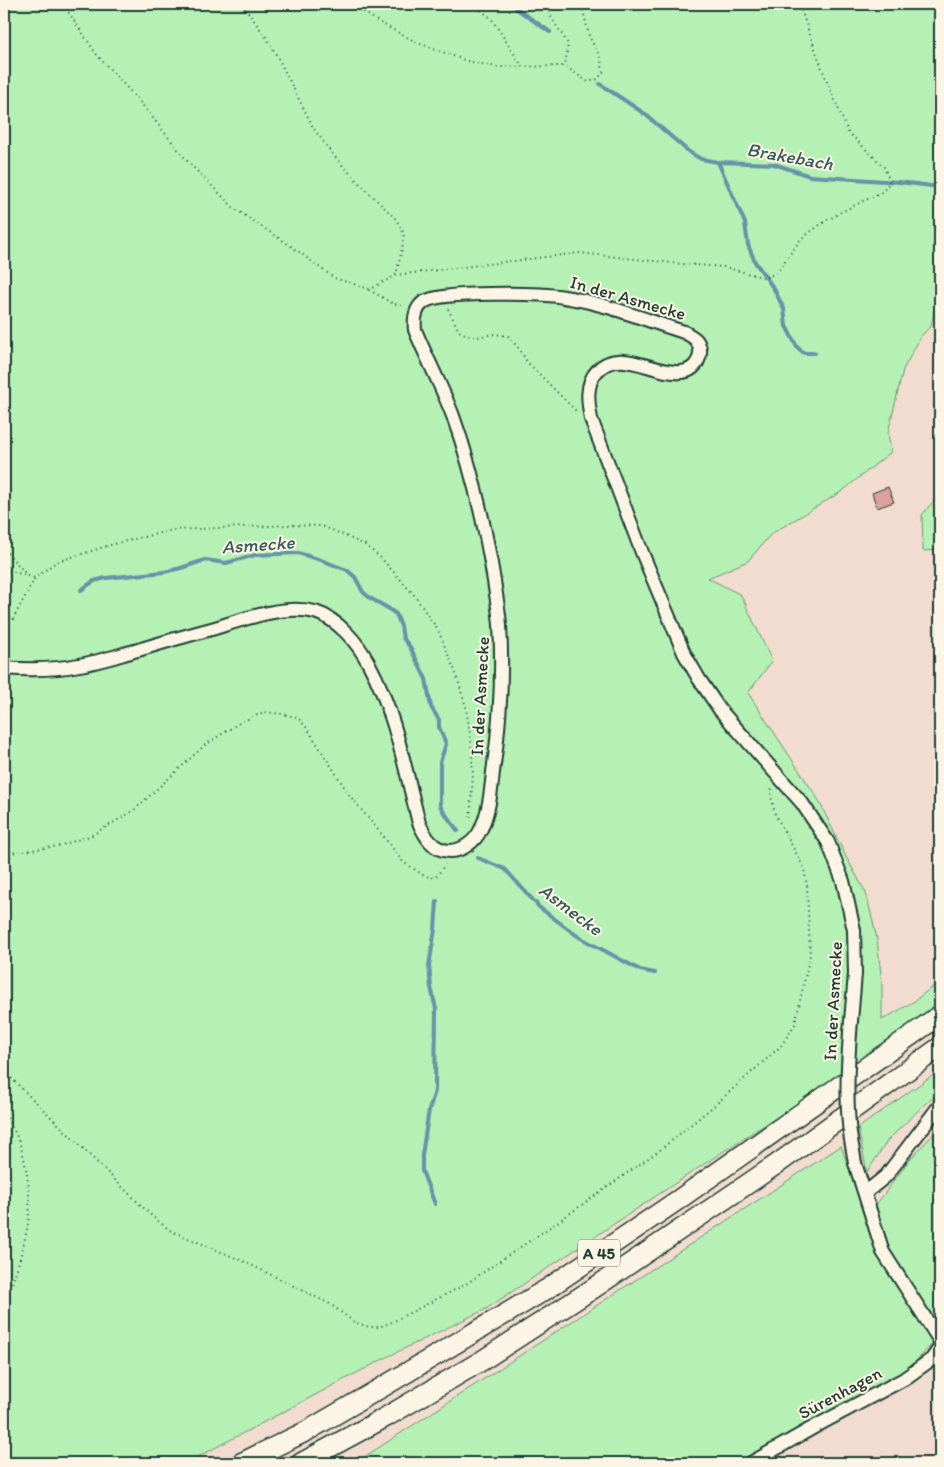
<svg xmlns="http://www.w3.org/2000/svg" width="944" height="1467" viewBox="0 0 944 1467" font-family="Itim,sans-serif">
<rect width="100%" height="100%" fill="#f2dccf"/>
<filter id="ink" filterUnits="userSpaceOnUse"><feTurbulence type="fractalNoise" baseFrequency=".02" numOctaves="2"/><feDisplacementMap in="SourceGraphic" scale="10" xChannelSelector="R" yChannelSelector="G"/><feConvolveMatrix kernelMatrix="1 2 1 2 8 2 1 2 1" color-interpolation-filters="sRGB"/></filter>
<g filter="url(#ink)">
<path fill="#b5f0b4" stroke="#6a9674" d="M4 4H940V297L937 298 931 326 921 336 903 370 888 433 891 452 841 492 771 534 748 561 708 578 741 595 772 661 748 693 818 799 845 855 866 893 877 939 882 983V1020L913 1002 940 981V1002L877 1050 828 1085 739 1141 486 1309 389 1356 194 1459 184 1463H4Z
M940 493V550L923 551 922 515Z
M940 1070V1094L927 1102 888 1140 867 1172 858 1128Z
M940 1127V1336L887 1249 873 1209 910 1159Z
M841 1146 879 1255 934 1342 902 1376 746 1463H355Z"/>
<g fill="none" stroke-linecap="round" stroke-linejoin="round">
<path stroke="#6693a8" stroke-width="4" d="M513 4 517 9 550 32
M600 84 645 114 689 152 701 159 718 162 774 164 810 176 899 182 940 187
M718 162 745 223 748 245 755 262 774 289 784 309 786 326 797 347 804 353H815
M81 590 94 581 106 578 164 572 181 568 205 560 226 563 255 555 298 553 321 560 347 570 355 577 363 592 370 598 386 607 396 614 401 626 403 638 410 647 426 679 431 707 439 720V727L446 744 440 762V805L443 811 458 831
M478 858 505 869 540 908 579 937 640 970 655 973
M435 1204 422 1171V1155L429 1110 435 1091 436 1009 431 987 429 966 435 929 437 901"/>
</g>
<path fill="#dba19b" stroke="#1f3d34" d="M888 487 894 502 877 508 872 493Z"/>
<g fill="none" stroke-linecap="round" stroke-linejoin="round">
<defs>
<path id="minor" d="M4 668C29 670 54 670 79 665 99 662 119 655 138 650 164 642 189 635 215 628 244 619 285 604 315 612 338 619 358 643 369 664 395 712 405 769 419 823 425 836 433 851 450 851 463 851 475 841 480 831 489 813 491 792 493 772 500 724 503 675 500 625 499 611 496 595 494 581 485 525 472 469 453 416 442 387 427 359 415 330 414 320 415 308 424 302 441 291 541 293 564 297 605 303 645 320 684 332 689 335 694 337 697 341 705 355 696 371 681 372 654 375 620 346 597 371 585 384 588 403 591 419L643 555 684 653 699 679 720 710 802 803 828 842 843 881 854 930 855 974 850 1033
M855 1163 883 1252 940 1341
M865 1193 886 1176 940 1105
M751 1463 816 1426 904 1379 932 1359 940 1347"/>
<path id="highway" d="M241 1463 307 1431 386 1385 547 1289 678 1200 940 1015
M301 1463 386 1417 483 1360 594 1288 777 1164 940 1047"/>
</defs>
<use href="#minor" stroke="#1f3d34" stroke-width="16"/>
<use href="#highway" stroke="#1f3d34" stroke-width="22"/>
<path stroke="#1f3d34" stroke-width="2" stroke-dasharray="1 4" stroke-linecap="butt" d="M63 4 97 55 140 102 189 163 235 209 291 246 334 278 369 289
M242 4 266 37 277 56 314 129 334 156 354 178 396 219 404 234 402 249 396 275
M351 4 382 24 418 43 467 61 497 67 565 66 588 82 598 79 603 72 601 59 589 36 584 14 583 4
M473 4 491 18 522 66
M543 4 568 44 565 66
M369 290 396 275 579 253 682 264 724 267 765 278 776 273 801 239 821 224 841 212 882 192 890 182 884 167 848 132 824 74 799 4
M369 290 392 303 405 307
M448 309 459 331 467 335 476 337 495 334 508 336 520 350 527 362 577 412
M4 549 27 575
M4 569 35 578
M4 624 13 619 35 578 56 562 117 543 173 530 290 525 321 526 332 530 365 545 381 558 414 595 438 630 455 671 466 707 471 742 473 774 470 821
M4 854 59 846 92 835 133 811 205 745 239 723 264 712 282 714 297 717 307 728 350 796 384 837 403 862 425 876 435 878 442 869 445 864
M4 1071 153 1217 171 1231 243 1261 330 1304 354 1322 369 1327H379L392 1322 466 1284 559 1221 660 1150 715 1105 781 1046 795 1024 810 955 807 886 804 868 775 814 771 796 772 787
M4 1114C8 1121 14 1129 17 1137 27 1159 32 1201 28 1224 23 1251 14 1280 4 1305"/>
<use href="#minor" stroke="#fcf5e5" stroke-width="12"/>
<use href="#highway" stroke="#fcf5e5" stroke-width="19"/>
<defs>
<path id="minor-bridge" d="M850 1033C848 1063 846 1093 849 1124 850 1137 853 1150 855 1163"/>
</defs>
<use href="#minor-bridge" stroke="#1f3d34" stroke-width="16" stroke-linecap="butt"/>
<use href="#minor-bridge" stroke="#fcf5e5" stroke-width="12"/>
</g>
</g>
<g text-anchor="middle" stroke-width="4" stroke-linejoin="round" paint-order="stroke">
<rect fill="#fcf5e5" stroke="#617469" stroke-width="1" x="578" y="1239.5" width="42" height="27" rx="4"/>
<g font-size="16" font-weight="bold" fill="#1f3d34">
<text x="599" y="1259">A 45</text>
</g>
<g font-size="18" fill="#1f3d34" stroke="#fcf5e5">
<text transform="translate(628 298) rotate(16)" y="6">In der Asmecke</text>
<text transform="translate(480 696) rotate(-87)" y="6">In der Asmecke</text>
<text transform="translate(833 1001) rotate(-87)" y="6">In der Asmecke</text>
<text transform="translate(840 1393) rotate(-28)" y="6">Sürenhagen</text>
</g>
<g font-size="19" font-style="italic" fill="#375a5b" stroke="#fcf5e5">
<text transform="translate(790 156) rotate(10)" y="7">Brakebach</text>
<text transform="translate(258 544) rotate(-4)" y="7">Asmecke</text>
<text transform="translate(571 909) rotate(37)" y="7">Asmecke</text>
</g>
</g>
<rect width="944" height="1467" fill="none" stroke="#fcf5e5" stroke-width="20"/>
<rect x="10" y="10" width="924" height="1447" fill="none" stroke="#1f3d34" stroke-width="2" filter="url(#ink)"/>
</svg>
